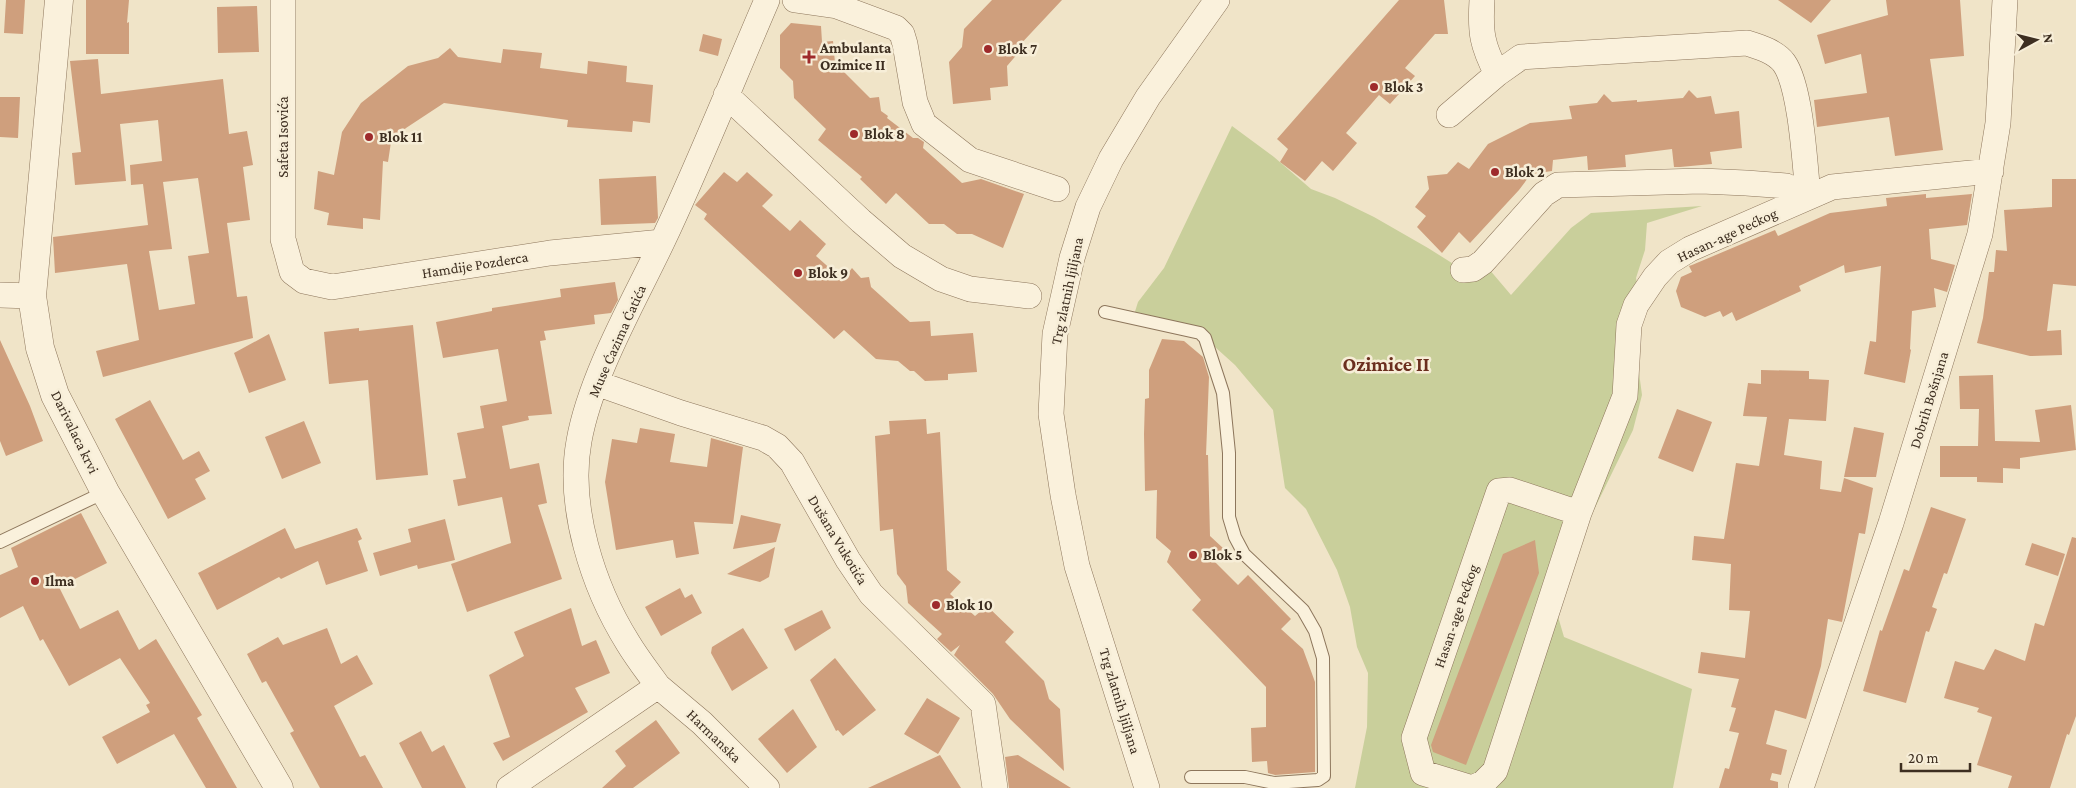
<svg xmlns="http://www.w3.org/2000/svg" width="2076" height="788" viewBox="0 0 2076 788" font-family="'Crimson Pro',serif">
<rect width="100%" height="100%" fill="#f0e4c8"/>
<path fill="#c9cf9b" d="M1232 126 1274 157 1311 189 1335 198 1374 217 1428 248 1463 270 1483 262 1511 295 1571 228 1591 213 1702 206 1647 223 1645 250 1636 278 1640 300 1632 320 1642 395 1633 430 1552 596 1564 637 1692 689 1673 788H1355L1367 727 1368 673 1357 647 1350 607 1337 570 1306 509 1285 488 1273 410 1235 365 1205 338 1133 318 1138 302 1164 268Z"/>
<path fill="#cf9f7d" fill-rule="evenodd" d="M6 0H25L23 34 4 33Z
M86 0H129L127 23 129 22V54H86Z
M992 0H1062L1016 49 1019 52 1007 66 1008 86 990 88 991 100 953 104 949 62 962 47 964 29Z
M1399 0H1444L1448 34H1435L1405 68 1415 76 1390 104 1379 95 1346 133 1357 143 1333 171 1322 161 1305 181 1280 162 1288 149 1277 139Z
M1778 0H1831L1811 23Z
M1886 0H1960L1964 56 1930 59 1943 150 1895 156 1889 117 1817 127 1814 100 1867 93 1861 54 1825 64 1817 35 1888 15Z
M257 6 259 52 218 53 217 7Z
M791 23 821 26 822 42 833 41 835 63 870 98 879 97 881 111 888 116 887 118 913 138H918L924 142 923 148 962 183 981 179 1024 194 1003 248 972 234H957L944 224H929L896 193 886 204 860 179 862 177 818 140 826 129 794 98 793 81 780 68V35Z
M703 34 722 39 718 56 699 51Z
M450 48 458 57 501 63 503 49 542 53 540 68 587 74 588 61 627 66 626 82 653 85 650 123 633 121 632 132 567 127 568 120 444 103 406 128 391 142 388 162 383 161 380 220 363 218V229L327 225 329 213 314 209 318 171 334 175 342 132 361 103 408 66 438 58Z
M98 59 101 94 223 79 229 134 247 131 253 165 243 167 250 220 227 223 237 297 247 296 253 338 103 377 96 351 139 340 127 264 55 273 53 237 148 225 143 184 131 185 130 165 162 161 158 120 120 124 126 181 75 185 72 153 81 152 70 61ZM198 178 209 253 188 256 195 304 159 310 149 251 172 249 163 182Z
M1689 90 1697 98 1711 96 1715 114 1739 111 1742 148 1710 152 1712 164 1680 167H1674L1672 149 1625 155 1626 167 1588 170 1587 156 1553 160 1552 171 1531 174 1519 190 1470 243 1459 232 1442 253 1417 227 1426 216 1415 207 1429 189 1427 176 1447 174 1458 162 1469 169 1488 144 1530 123 1572 119 1569 106 1597 103 1604 94 1612 102 1637 100V102L1683 98Z
M0 97H20L18 138 0 137Z
M724 172 737 182 747 172 773 195 762 206 790 231 800 220 826 244 816 256 843 280 852 268 861 278 869 277 871 287 910 322 930 321 931 336 973 333 977 372 948 374V380L925 381 914 371H910L898 361 876 359 844 330 834 339 704 219 707 214 695 205Z
M656 176 658 218 655 223 601 225 599 179Z
M2052 179H2076V286L2053 284 2047 331 2061 330 2062 355 2030 356 1977 343 1983 318 1989 272H1994L1996 250 2007 251 2004 210 2052 207Z
M1926 194V198L1972 194 1967 225 1929 229 1931 259 1955 265 1947 292 1934 288 1936 307 1912 311 1910 349 1911 350 1905 383 1864 374 1870 341 1876 342 1881 266 1845 273 1844 265 1799 286 1801 291 1736 321 1732 312 1723 317 1720 311 1705 317 1681 307 1676 291 1681 277 1692 272 1689 266 1692 265 1775 230 1778 236 1830 213 1887 206 1886 198Z
M615 282 618 300 611 313 594 315 595 324 544 331 546 340 540 341 552 414 528 416 529 420 502 426 510 469 539 463 547 503 538 505 562 579 467 612 451 564 511 543 502 497 458 506 453 480 466 478 457 433 484 428 480 406 507 401 498 349 443 358 436 322 492 311V308L561 297 560 289Z
M413 325 428 475 376 480 368 380 329 384 324 332 359 328V331Z
M269 334 286 380 249 393 234 353Z
M1162 339 1184 341 1203 357 1209 377 1206 455H1208L1210 536 1224 549 1212 559 1238 585 1248 575 1291 619 1281 629 1303 649 1315 682V772L1275 775 1268 773 1267 761 1252 762 1251 728 1266 727V687L1192 610 1201 600 1167 562 1171 551 1156 538 1157 490 1145 491 1144 434 1145 399 1149 398V370Z
M0 340 30 406 43 441 6 456 0 441Z
M1761 370 1809 371V379L1829 380 1826 421 1789 419 1784 455 1822 461 1820 489 1841 492 1844 478 1873 488 1865 534 1859 533 1842 622 1828 619 1821 666 1806 719 1775 710 1766 744 1787 750 1781 775 1772 773 1770 780 1778 782V788H1719L1725 768 1729 769 1739 733 1729 731 1736 708 1731 707 1739 679 1698 673 1701 652 1745 658 1750 611 1729 610 1731 564 1692 560 1694 536 1724 539 1736 463 1759 466 1767 417 1743 416 1748 383 1761 384Z
M1993 375 1995 441 2040 442 2035 410 2071 405 2076 450 2020 458V469L2003 468V483L1977 482V477H1940V446H1978L1979 409H1960L1959 376Z
M150 400 183 460 199 451 210 471 195 479 206 499 168 519 115 419Z
M1677 409 1712 422 1693 472 1658 458Z
M926 419 927 434 940 432 947 570 961 582 950 594 975 616 987 606 1014 632 1005 642 1044 681 1049 699 1060 709 1064 771 1010 719 993 694 954 655 960 645 951 652 937 639 942 634 908 603 906 586 897 574 893 529 880 531 875 436 890 434 889 421Z
M304 421 321 463 282 479 265 437Z
M1854 427 1884 433 1876 477H1844Z
M640 428 675 434 670 462 707 467 711 438 743 447 733 524 694 522 699 554 676 558 673 540 616 550 605 482 612 439 637 443Z
M1931 507 1966 519 1947 574 1944 573 1932 607 1937 609 1929 632 1926 631 1906 703 1863 691 1880 630 1882 631 1904 569 1909 571Z
M81 513 107 563 59 587 80 629 118 610 139 650 156 639 202 715 197 718 237 788H206L174 734 117 764 102 737 150 712 146 705 150 703 120 658 69 686 43 639 40 641 23 606 0 618V575L18 567 11 548Z
M741 515 781 524 776 542 733 549Z
M445 519 455 560 418 569 417 565 380 576 373 553 411 542 408 529Z
M285 528 295 549 357 528 362 539 358 541 368 571 326 585 318 561 281 579 279 577 217 610 198 573Z
M2072 537 2076 538V716L2069 735 2067 734 2050 788H2008L2012 776 1977 765 1992 717 1977 712 1979 708 1944 698 1955 661 1984 670 1995 649 2025 661 2035 623 2044 626Z
M1535 540 1539 573 1466 765 1433 752 1431 745 1503 554Z
M2032 543 2065 554 2058 576 2025 565Z
M775 547 769 577 760 582 727 574Z
M680 588 685 598 692 594 702 613 661 636 645 607Z
M571 608 582 646 596 640 610 673 575 688 588 712 503 761 493 743 510 737 489 675 524 656 514 632Z
M822 610 831 628 795 651 784 629Z
M327 628 341 664 357 655 373 684 334 706 360 757 365 755 383 788H320L290 733 294 731 266 681 262 683 247 654 278 637 283 645Z
M743 628 768 668 732 691 711 653 712 647Z
M835 658 876 710 843 736 838 730 836 731 810 680Z
M927 698 960 718 938 754 904 734Z
M793 709 817 747 787 773 758 739Z
M656 720 680 753 633 788H602L626 766 615 751Z
M421 731 432 752 444 745 466 788H422L399 743Z
M940 755 961 788H868Z
M1018 755 1071 788H1009L1005 757Z"/>
<g fill="none" stroke-linecap="round" stroke-linejoin="round">
<defs>
<path id="service" d="M1105 312 1200 333 1205 338 1223 393 1229 453V517L1235 537 1244 554 1303 610 1315 631 1323 658 1324 776 1318 780 1274 783 1245 777H1191
M0 542 105 492"/>
<path id="minor" d="M283 0V239L292 272 304 281 332 287 550 253 662 242
M795 0 837 6 896 28 902 34 905 44 915 102 924 124 970 160 1057 189
M1482 0C1480 33 1482 45 1497 74
M726 95 861 221 902 256 941 279 970 289 1029 296
M1449 115 1497 74 1521 57 1747 43C1760 47 1776 52 1784 63 1801 87 1805 165 1808 196
M1463 270 1473 269 1483 262 1544 194 1558 185 1701 181 1746 183 1786 186 1808 196
M0 295 32 296
M596 383 681 413 763 438 777 446 792 462 848 560 871 594 983 704 995 788
M658 686 702 723 767 788
M509 788 658 686C648 672 637 658 628 643 593 587 567 507 579 441 591 374 636 298 665 236 701 159 733 79 767 0
M1147 788 1077 566 1063 495 1051 414 1055 334 1072 258 1088 207 1111 159 1148 97 1217 0
M1472 788 1483 783 1495 771 1579 513 1625 396 1629 325 1636 305 1655 277 1669 262 1690 249 1832 187 1991 171
M1472 788 1423 773 1414 738 1499 491 1510 490 1579 513
M1801 788 1891 523 1980 234 1998 123 2005 0"/>
<path id="tertiary" d="M59 0 32 296 40 348 55 395 105 492 279 788"/>
</defs>
<use href="#service" stroke="#8d765c" stroke-width="14"/>
<use href="#minor" stroke="#8d765c" stroke-width="26"/>
<use href="#tertiary" stroke="#8d765c" stroke-width="29"/>
<use href="#service" stroke="#faf1dc" stroke-width="12"/>
<use href="#minor" stroke="#faf1dc" stroke-width="25"/>
<use href="#tertiary" stroke="#faf1dc" stroke-width="28"/>
</g>
<g fill="#9e2a2b" stroke="#f7eed8" stroke-width="2">
<circle cx="988" cy="49" r="5"/>
<path d="M806.5 49.5h5v5h5v5h-5v5h-5v-5h-5v-5h5z"/>
<circle cx="1374" cy="87" r="5"/>
<circle cx="854" cy="134" r="5"/>
<circle cx="369" cy="137" r="5"/>
<circle cx="1495" cy="172" r="5"/>
<circle cx="798" cy="273" r="5"/>
<circle cx="1193" cy="555" r="5"/>
<circle cx="35" cy="581" r="5"/>
<circle cx="936" cy="605" r="5"/>
</g>
<g text-anchor="middle" stroke-width="5" stroke-linejoin="round" paint-order="stroke">
<g font-size="15" font-weight="bold" fill="#3d2e20" stroke="#f7eed8" text-anchor="start">
<text x="820" y="53">Ambulanta<tspan x="820" dy="17">Ozimice II</tspan></text>
<text x="998" y="54">Blok 7</text>
<text x="1384" y="92">Blok 3</text>
<text x="864" y="139">Blok 8</text>
<text x="379" y="142">Blok 11</text>
<text x="1505" y="177">Blok 2</text>
<text x="808" y="278">Blok 9</text>
<text x="1203" y="560">Blok 5</text>
<text x="45" y="586">Ilma</text>
<text x="946" y="610">Blok 10</text>
</g>
<g font-size="15" fill="#3d2e20" stroke="#f7eed8">
<text transform="translate(283 137) rotate(-90)" y="5">Safeta Isovića</text>
<text transform="translate(1727 235) rotate(-25)" y="5">Hasan-age Pećkog</text>
<text transform="translate(475 265) rotate(-9)" y="5">Hamdije Pozderca</text>
<text transform="translate(1067 291) rotate(-78)" y="5">Trg zlatnih ljiljana</text>
<text transform="translate(617 341) rotate(-66)" y="5">Muse Ćazima Ćatića</text>
<text transform="translate(1929 400) rotate(-73)" y="5">Dobrih Bošnjana</text>
<text transform="translate(75 432) rotate(64)" y="5">Darivalaca krvi</text>
<text transform="translate(838 540) rotate(59)" y="5">Dušana Vukotića</text>
<text transform="translate(1456 616) rotate(-71)" y="5">Hasan-age Pećkog</text>
<text transform="translate(1120 701) rotate(73)" y="5">Trg zlatnih ljiljana</text>
<text transform="translate(714 736) rotate(44)" y="5">Harmanska</text>
</g>
<g font-size="20" font-weight="bold" fill="#6b2e1e" stroke="#f7eed8">
<text x="1386" y="371">Ozimice II</text>
</g>
</g>
<g transform="translate(2036 40) rotate(83)" stroke="#f7eed8" stroke-width="4" paint-order="stroke">
<path d="M0-4L9 19L0 12L-9 19Z" fill="#3d2e20"/>
<text y="-8" font-size="14" font-weight="bold" text-anchor="middle" fill="#3d2e20">N</text>
</g>
<path d="M1901 763v8h69v-8" fill="none" stroke="#3d2e20" stroke-width="2.5"/>
<text x="1908" y="763" font-size="15" fill="#3d2e20" stroke="#f7eed8" stroke-width="4" paint-order="stroke">20 m</text>
</svg>
